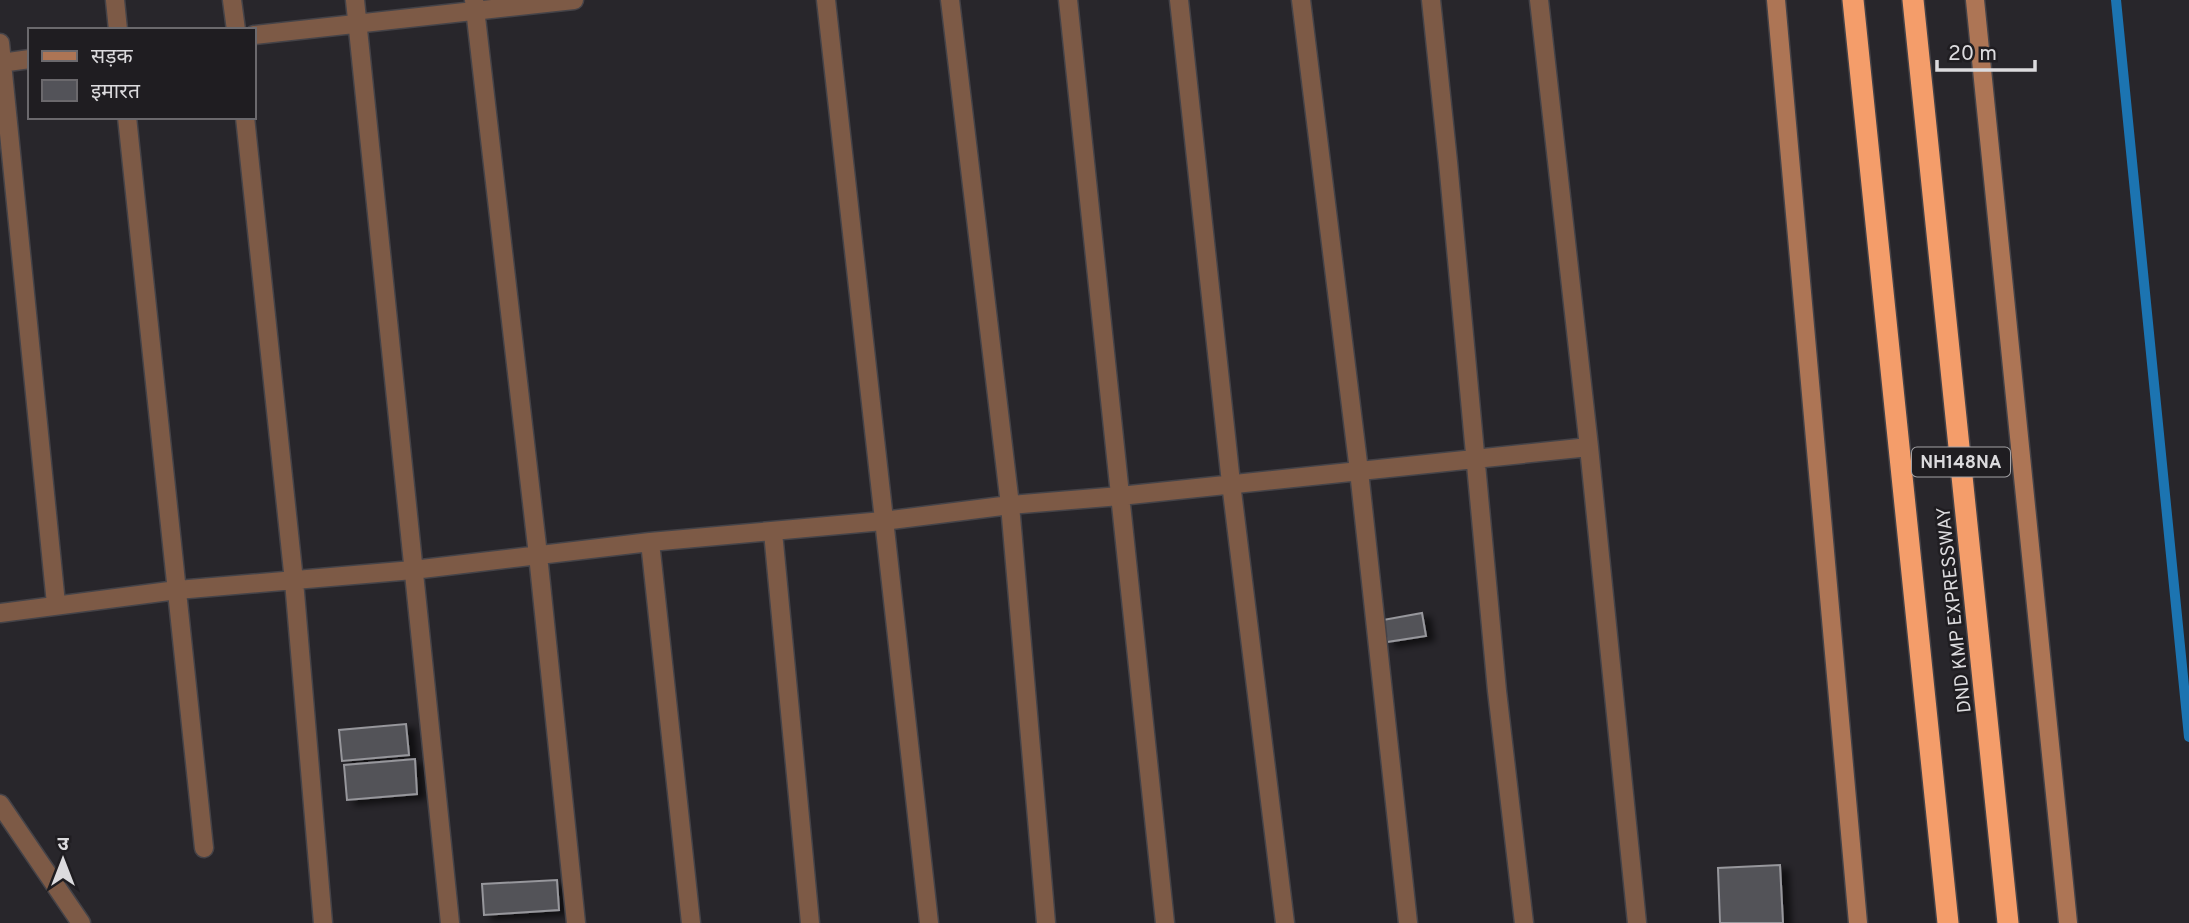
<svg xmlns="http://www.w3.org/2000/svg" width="2189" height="923" viewBox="0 0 2189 923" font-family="Overpass,'Noto Sans Devanagari',sans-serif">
<defs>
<filter id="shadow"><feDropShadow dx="8" dy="4.5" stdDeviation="3.5" flood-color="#0009"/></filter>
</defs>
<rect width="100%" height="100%" fill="#28262b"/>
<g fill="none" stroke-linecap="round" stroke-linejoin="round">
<path stroke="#1c74b1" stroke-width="10" d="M2116 0 2189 737"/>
</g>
<path fill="#535359" stroke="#97979c" stroke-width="2" filter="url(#shadow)" d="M1422 613 1426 636 1387 642 1383 620Z
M406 724 409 755 342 761 339 730Z
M415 759 417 794 347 800 344 765Z
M1780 865 1783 923H1720L1718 868Z
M557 880 559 910 484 915 482 884Z"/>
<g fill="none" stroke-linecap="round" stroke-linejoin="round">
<defs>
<path id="street" d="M115 0 118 30
M232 0 236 30
M355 0 450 923
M474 0 538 555 576 923
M826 0 929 923
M950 0 1010 505 1046 923
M1068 0 1165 923
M1179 0 1231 483 1285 923
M1301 0 1359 471 1408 923
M1431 0 1448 162 1497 691 1524 923
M1539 0 1589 447 1637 923
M254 35 574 0
M0 43 56 604
M0 63 30 59
M127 117 204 848
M245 117 294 581 323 923
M773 532 810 923
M650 542 691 923
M0 613 177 590 413 570 650 542 883 521 1010 505 1120 496 1589 447
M0 804 81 923"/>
<path id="secondary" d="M1776 0 1858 923
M1975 0 2068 923"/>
<path id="highway" d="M1853 0 1948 923
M1913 0 2008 923"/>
</defs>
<use href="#street" stroke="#454348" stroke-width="21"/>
<use href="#secondary" stroke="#454348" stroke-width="21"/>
<use href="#highway" stroke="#454348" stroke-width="24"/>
<use href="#street" stroke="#7d5a46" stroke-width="18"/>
<use href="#secondary" stroke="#ad7555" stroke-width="18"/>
<use href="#highway" stroke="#f49d6a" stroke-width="21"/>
</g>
<g text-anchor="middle" stroke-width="5" stroke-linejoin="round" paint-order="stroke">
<rect fill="#1f1d21" stroke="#a3a2a5" stroke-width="2" x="1912" y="447.5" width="98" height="29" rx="5"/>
<g font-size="18" font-weight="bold" fill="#dcdbde">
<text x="1961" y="468">NH148NA</text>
</g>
<g font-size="19" fill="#dcdbde" stroke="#1f1d21">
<text transform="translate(1953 610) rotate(-96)" y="7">DND KMP EXPRESSWAY</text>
</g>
</g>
<rect x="28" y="28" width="228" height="91" fill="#1f1d21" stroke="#6b696d" stroke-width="2"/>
<rect x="42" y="51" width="35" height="10" fill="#ad7555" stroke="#6b696d" stroke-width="2"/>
<text x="91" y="63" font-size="21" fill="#dcdbde">सड़क</text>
<rect x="42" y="80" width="35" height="21" fill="#535359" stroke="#6b696d" stroke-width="2"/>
<text x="91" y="98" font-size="21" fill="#dcdbde">इमारत</text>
<g transform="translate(63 860)" stroke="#1f1d21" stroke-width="5" paint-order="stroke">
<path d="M0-5L12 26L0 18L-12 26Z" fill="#dcdbde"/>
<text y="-10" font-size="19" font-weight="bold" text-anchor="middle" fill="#dcdbde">उ</text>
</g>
<path d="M1937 60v10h98v-10" fill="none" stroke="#dcdbde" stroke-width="3.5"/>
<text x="1948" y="60" font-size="21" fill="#dcdbde" stroke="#1f1d21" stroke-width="5" paint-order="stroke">20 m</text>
</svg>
